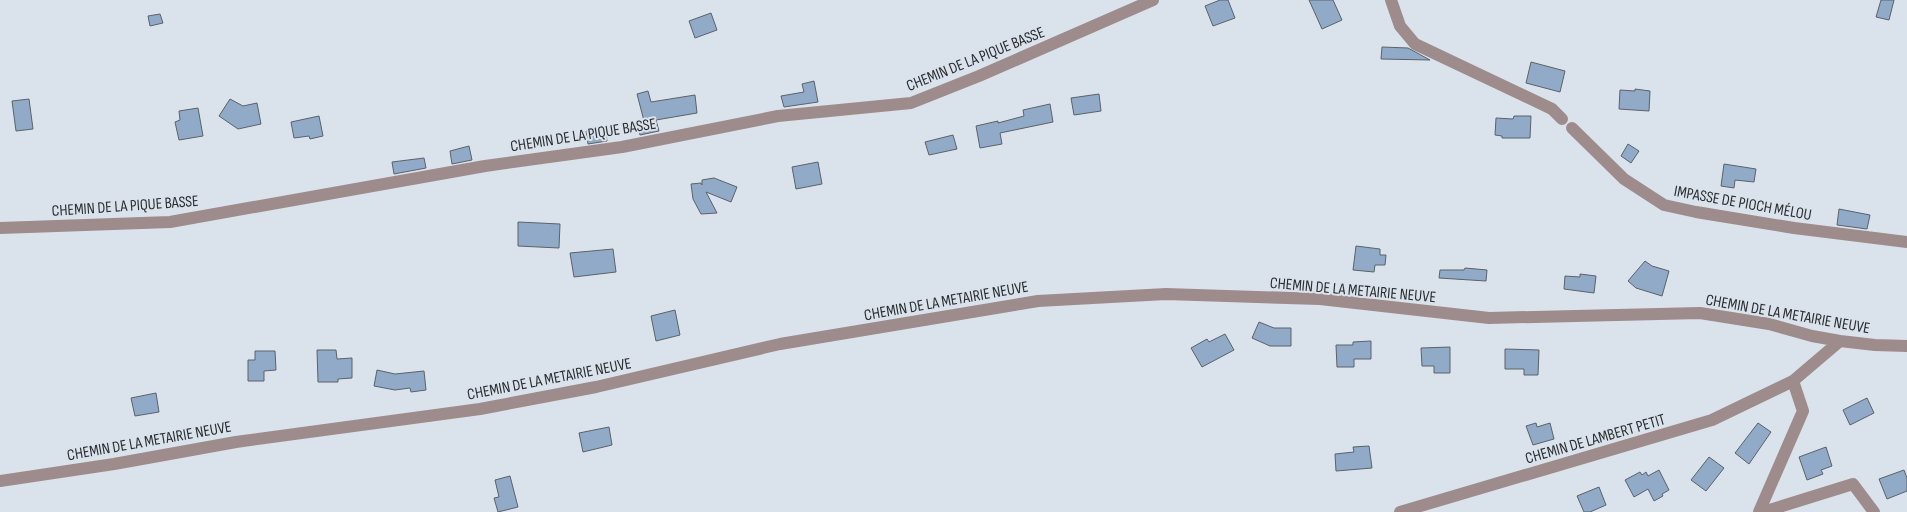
<svg xmlns="http://www.w3.org/2000/svg" width="1907" height="512" viewBox="0 0 1907 512" font-family="'Sofia Sans Condensed',sans-serif">
<rect width="100%" height="100%" fill="#dae2eb"/>
<path fill="#90aac7" stroke="#5b626a" d="M1220 0H1228L1235 18 1213 26 1205 6Z
M1309 0H1333L1342 20 1322 29Z
M1881 0H1894L1889 20 1876 17Z
M711 13 717 30 695 38 689 21Z
M160 14 163 23 150 26 148 16Z
M1382 47 1408 48 1430 60 1381 59Z
M1531 62 1565 71 1560 92 1526 83Z
M814 81 818 102 784 107 781 96 804 92 802 84Z
M1635 89 1650 91 1649 111 1619 109 1620 90 1635 91Z
M648 91 651 102 695 95 697 113 656 120 659 131 640 135 636 123 644 121 637 94Z
M1099 94 1101 111 1074 115 1071 98Z
M29 99 33 129 16 131 12 101Z
M230 99 243 106 257 103 261 124 238 129 219 116Z
M1050 104 1053 122 1000 133 1002 144 980 148 976 126 998 121V123L1024 116 1023 110Z
M198 108 203 136 179 140 175 122 180 120 179 111Z
M319 116 323 136 310 139 309 136 294 138 291 122Z
M1514 116H1531L1530 138H1502V136L1495 135 1496 118 1513 119Z
M605 127 607 141 588 144 586 131Z
M953 135 957 149 929 155 925 142Z
M1628 144 1639 151 1631 163 1621 156Z
M469 146 472 160 452 164 450 151Z
M424 158 426 168 394 174 392 162Z
M818 162 822 184 796 189 792 167Z
M1724 164 1756 169 1754 182 1735 180 1734 188 1721 186Z
M714 178 737 187 731 202 706 192 717 213 701 214 693 199 691 184 701 183 702 185V180Z
M1839 209 1870 215 1867 229 1837 225Z
M518 222 560 224 559 248 518 246Z
M1356 246 1380 249V255H1386L1385 265H1375L1374 272 1353 270Z
M613 249 616 272 574 277 570 253Z
M1645 261 1652 266 1669 271 1662 296 1636 288 1628 281Z
M1465 268 1487 270 1486 281 1439 278 1440 270H1464Z
M1580 274 1596 276 1594 293 1564 289 1565 276 1580 277Z
M675 310 680 335 656 341 651 316Z
M1259 322 1274 328H1291V346H1270L1252 338Z
M1225 334 1234 350 1202 367 1191 348 1207 339 1209 342Z
M1371 341V359H1354V367H1337L1336 345H1353V342Z
M1450 347V373H1434V366H1422L1421 348Z
M1505 349 1539 350 1538 375H1524V369H1505Z
M317 350H336L337 359 352 358V378L338 379V382H318Z
M255 351H275L276 370 264 371V381H248V360H255Z
M377 370 395 374 424 371 426 390 411 392 410 388 395 390 374 386Z
M156 393 159 412 135 416 131 398Z
M1867 398 1874 413 1850 425 1843 410Z
M1536 423 1537 427 1550 423 1554 439 1533 445 1526 426Z
M1758 423 1771 432 1749 464 1735 453Z
M609 427 612 445 583 452 579 433Z
M1369 446 1372 468 1336 471 1335 454 1354 452 1353 447Z
M1826 447 1832 466 1821 470 1823 474 1807 480 1799 457Z
M1709 457 1724 468 1706 491 1691 480Z
M1659 470 1669 490 1662 494 1663 496 1654 501 1648 489 1634 497 1625 480 1640 472 1642 475 1646 472 1648 476Z
M1904 470 1907 478V491L1887 499 1879 479Z
M510 476 518 507 498 512 494 498 499 497 495 480Z
M1599 487 1606 505 1590 512H1584L1577 496Z"/>
<g fill="none" stroke-linecap="round" stroke-linejoin="round">
<path stroke="#9e8b8b" stroke-width="12" d="M1391 0 1400 26 1415 44 1552 109 1562 119
M1572 128 1624 179 1664 205 1696 212 1794 228 1907 242
M0 228 170 222 485 166 622 147 778 116 911 103 979 76 1153 0
M0 481 114 464 236 442 480 409 596 387 780 344 1038 301 1166 294 1320 299 1489 318 1700 313 1769 324 1812 336 1840 341 1875 345 1907 346
M1400 512 1712 420 1793 381 1840 341
M1759 512 1803 411 1793 381
M1763 512 1853 484 1874 512"/>
</g>
<g text-anchor="middle" stroke-width="4" stroke-linejoin="round" paint-order="stroke">
<g font-size="16" fill="#2a2d31" stroke="#dae2eb">
<text transform="translate(975 58) rotate(-22)" y="6">CHEMIN DE LA PIQUE BASSE</text>
<text transform="translate(583 134) rotate(-9)" y="6">CHEMIN DE LA PIQUE BASSE</text>
<text transform="translate(1743 202) rotate(10)" y="6">IMPASSE DE PIOCH MÉLOU</text>
<text transform="translate(125 205) rotate(-4)" y="6">CHEMIN DE LA PIQUE BASSE</text>
<text transform="translate(1353 289) rotate(5)" y="6">CHEMIN DE LA METAIRIE NEUVE</text>
<text transform="translate(946 300) rotate(-10)" y="6">CHEMIN DE LA METAIRIE NEUVE</text>
<text transform="translate(1788 313) rotate(10)" y="6">CHEMIN DE LA METAIRIE NEUVE</text>
<text transform="translate(549 378) rotate(-11)" y="6">CHEMIN DE LA METAIRIE NEUVE</text>
<text transform="translate(1595 438) rotate(-16)" y="6">CHEMIN DE LAMBERT PETIT</text>
<text transform="translate(149 440) rotate(-10)" y="6">CHEMIN DE LA METAIRIE NEUVE</text>
</g>
</g>
</svg>
